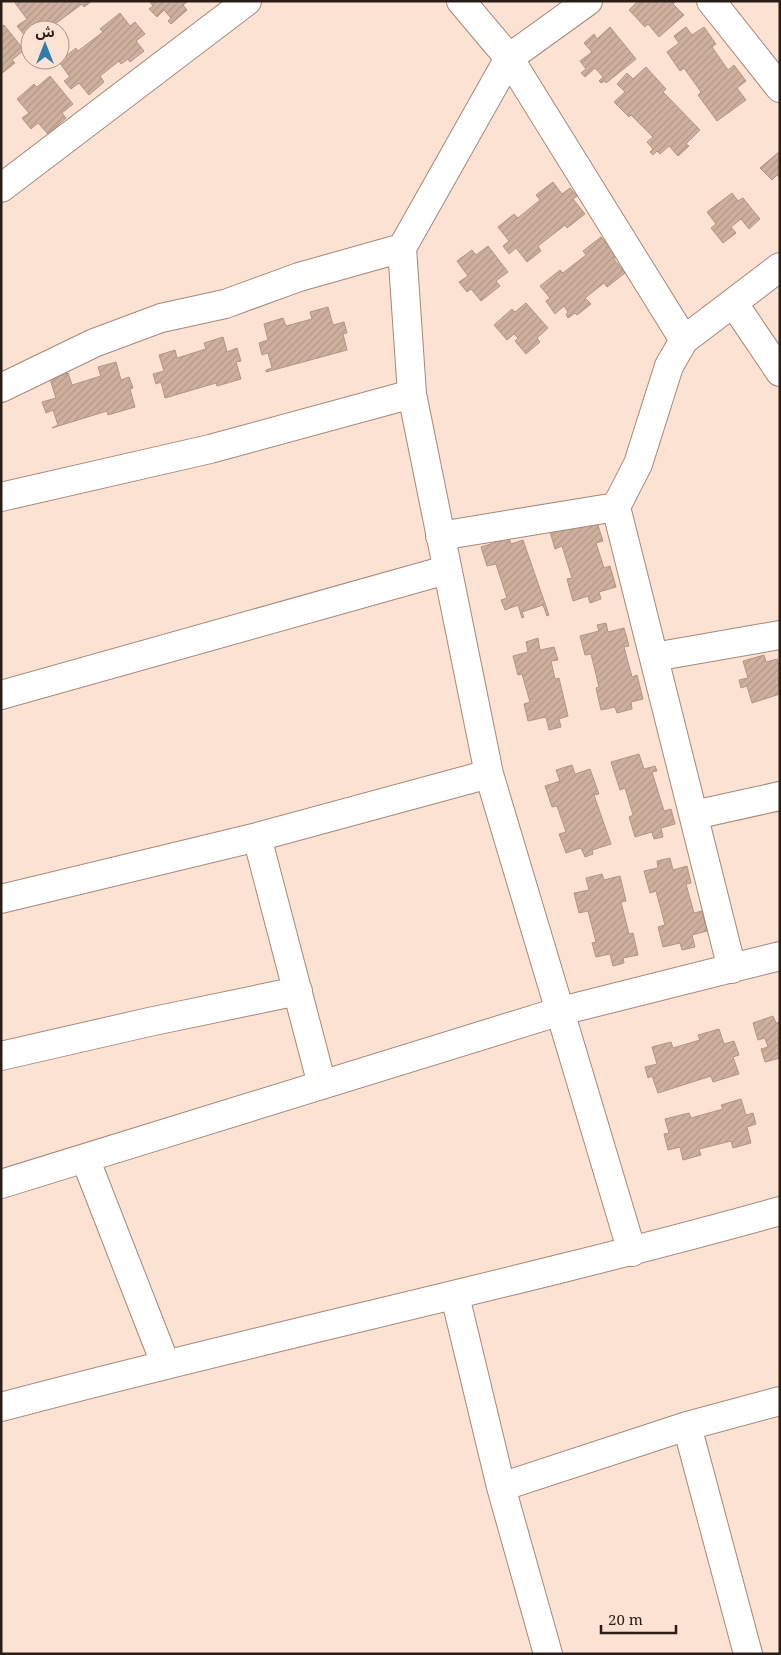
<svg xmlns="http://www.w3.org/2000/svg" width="781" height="1655" viewBox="0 0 781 1655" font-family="'Noto Serif','Noto Sans Arabic',serif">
<defs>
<pattern id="building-hatch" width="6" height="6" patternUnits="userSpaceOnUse" patternTransform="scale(1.25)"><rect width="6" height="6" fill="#cfb09e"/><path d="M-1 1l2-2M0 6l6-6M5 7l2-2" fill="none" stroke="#b29787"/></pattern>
</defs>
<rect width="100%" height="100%" fill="#fce2d3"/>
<path fill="url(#building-hatch)" stroke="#b39584" d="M17 1H92L84 7 82 4 55 24 58 30H30L25 36 17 26 27 19 15 3Z
M149 1H188L183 5 187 10 171 24 168 21 171 18 164 10 157 17 149 9 153 6Z
M638 1H676L673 4 684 15 659 37 648 24 645 27 629 10Z
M120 13 130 26 135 22 145 34 136 41 144 51 130 62 128 59 121 64 119 61 100 76 104 82 89 95 79 83 71 89 64 81 70 77 59 62 76 48 78 51 103 32 100 29Z
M4 25 24 50 12 60 15 63 1 74V27Z
M610 27 636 59 606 83 605 81 601 83 599 81 603 77 595 68 585 77 581 73 586 69 580 61 592 52 584 43 594 34 597 39Z
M686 27 692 35 704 27 716 44 712 47 728 70 734 65 746 81 737 88 746 100 717 121 698 95 701 92 684 68 680 71 667 52 679 43 674 36Z
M646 67 666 89 663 92 700 130 686 144 689 146 678 156 669 146 660 154 657 151 653 155 650 152 653 149 647 142 653 137 631 115 629 117 614 102 625 92 617 84 627 73 633 79Z
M50 76 73 104 62 113 66 118 48 134 38 123 31 129 22 118 29 113 17 99 34 84 37 87Z
M780 151V178L777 175 772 180 760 168Z
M553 182 562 194 570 188 577 196 573 199 585 214 567 228 565 225 538 246 541 251 527 262 516 248 509 254 503 246 509 241 498 227 514 214 518 218 540 200 536 195Z
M732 193 738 201 743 198 760 219 749 229 741 219 731 227 736 233 723 243 711 228 716 224 707 212Z
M601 237 614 253 617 251 620 254 614 259 625 273 607 287 604 283 585 298 591 304 577 315 575 313 568 318 566 314 568 312 564 306 555 314 546 301 550 298 540 286 560 270 563 273 586 255 583 251Z
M488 246 508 272 496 281 500 286 481 301 471 289 467 292 459 282 468 276 457 261 472 250 476 255Z
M526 303 548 328 537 338 540 342 526 354 515 341 518 338 514 334 507 340 494 325 512 309 515 312Z
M328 307 333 325 344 322 347 333 343 334 347 350 266 372V370L272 368 268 353 262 355 259 343 268 340 264 324 283 318 286 326 312 319 310 312Z
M223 337 227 352 237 348 241 361 236 362 241 379 217 386 216 383 165 398 161 382 156 384 153 374 164 371 159 355 175 350 177 358 206 349 204 343Z
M116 362 121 380 129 377 133 388 130 389 135 407 108 415 107 411 52 428 58 425 53 410 46 413 42 402 56 398 50 379 68 373 72 385 101 376 98 367Z
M597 522 603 541 596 543 604 568 610 566 616 587 599 592 601 599 590 603 588 596 573 601 567 579 572 578 562 546 555 549 549 528Z
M507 531 511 544 523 540 549 615 547 616 543 605 522 612 524 617 522 618 518 605 505 610 501 600 507 598 496 564 487 566 481 547 497 542 495 535Z
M606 623 608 632 624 628 629 646 624 647 632 677 637 675 643 699 631 702 632 709 617 713 615 707 601 710 596 688 599 687 591 654 585 655 580 636 599 631 597 625Z
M538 638 540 650 554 647 558 660 551 661 555 679 559 678 568 716 559 719 561 727 549 730 546 717 528 721 524 704 530 702 522 674 518 675 513 656 528 652 526 642Z
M764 655 766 662 777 659 780 668V694L752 703 747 686 741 688 739 680 748 678 743 661Z
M639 754 644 769 655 766 657 771 652 772 664 811 671 809 675 824 661 828 663 837 654 839 652 832 635 837 629 817 633 815 625 788 620 790 611 762Z
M572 765 575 774 590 769 599 794 594 795 611 844 592 850 593 854 585 857 581 848 566 853 559 834 566 832 557 806 552 807 545 786 560 781 556 770Z
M670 858 673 870 687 866 691 883 686 884 694 913 702 911 707 931 692 935 695 947 682 950 680 943 663 947 658 927 665 925 656 891 650 893 644 871 658 868 657 861Z
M602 874 604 880 620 876 626 901 621 902 629 934 633 933 638 955 623 958 624 963 613 966 610 954 596 957 592 943 596 942 588 911 579 913 574 893 589 890 586 878Z
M773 1016 776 1023 780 1022V1058L765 1062 761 1049 768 1047 765 1038 758 1040 753 1023Z
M719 1029 724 1044 734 1041 739 1055 733 1057 739 1074 713 1082 711 1076 658 1093 652 1076 648 1078 645 1067 657 1064 652 1047 671 1042 673 1048 700 1040 698 1035Z
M741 1099 746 1115 753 1113 756 1124 747 1127 751 1143 733 1148 731 1141 699 1149 701 1155 683 1160 680 1147 668 1150 664 1134 669 1133 665 1119 689 1113 691 1118 723 1109 721 1105Z"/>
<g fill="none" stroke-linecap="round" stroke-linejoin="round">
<defs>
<path id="street" d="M461 1 509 58 684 340 780 267
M588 1 509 58 402 248 412 394 489 774 632 1252
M711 1 780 88
M1 188 247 1
M734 304 780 372
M1 388 94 343 161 318 225 304 299 277 402 248
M1 497 210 449 412 394
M616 507 732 969
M440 536 616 507 638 464 669 366 684 340
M654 657 780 635
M1 695 446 570
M694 815 780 796
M257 837 322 1085
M1 899 257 837 489 774
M1 1056 149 1022 298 991
M85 1158 165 1363
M1 1184 561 1011 780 956
M455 1296 501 1487 548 1654
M1 1407C260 1338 522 1283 780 1211
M687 1426 748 1654
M501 1487 687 1426 780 1401"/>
</defs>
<use href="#street" stroke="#a68878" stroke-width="30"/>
<use href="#street" stroke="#fff" stroke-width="28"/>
</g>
<rect width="781" height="1655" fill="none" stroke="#291e17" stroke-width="5"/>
<g transform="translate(45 45)"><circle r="24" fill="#fce2d3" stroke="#a89488"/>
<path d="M0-4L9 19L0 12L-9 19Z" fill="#317caf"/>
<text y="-8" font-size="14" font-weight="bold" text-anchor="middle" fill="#291e17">ش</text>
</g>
<path d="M601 1625v8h75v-8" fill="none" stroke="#291e17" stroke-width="2.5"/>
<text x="608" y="1625" font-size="15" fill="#291e17" stroke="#fce2d3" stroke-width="4" paint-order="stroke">20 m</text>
</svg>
